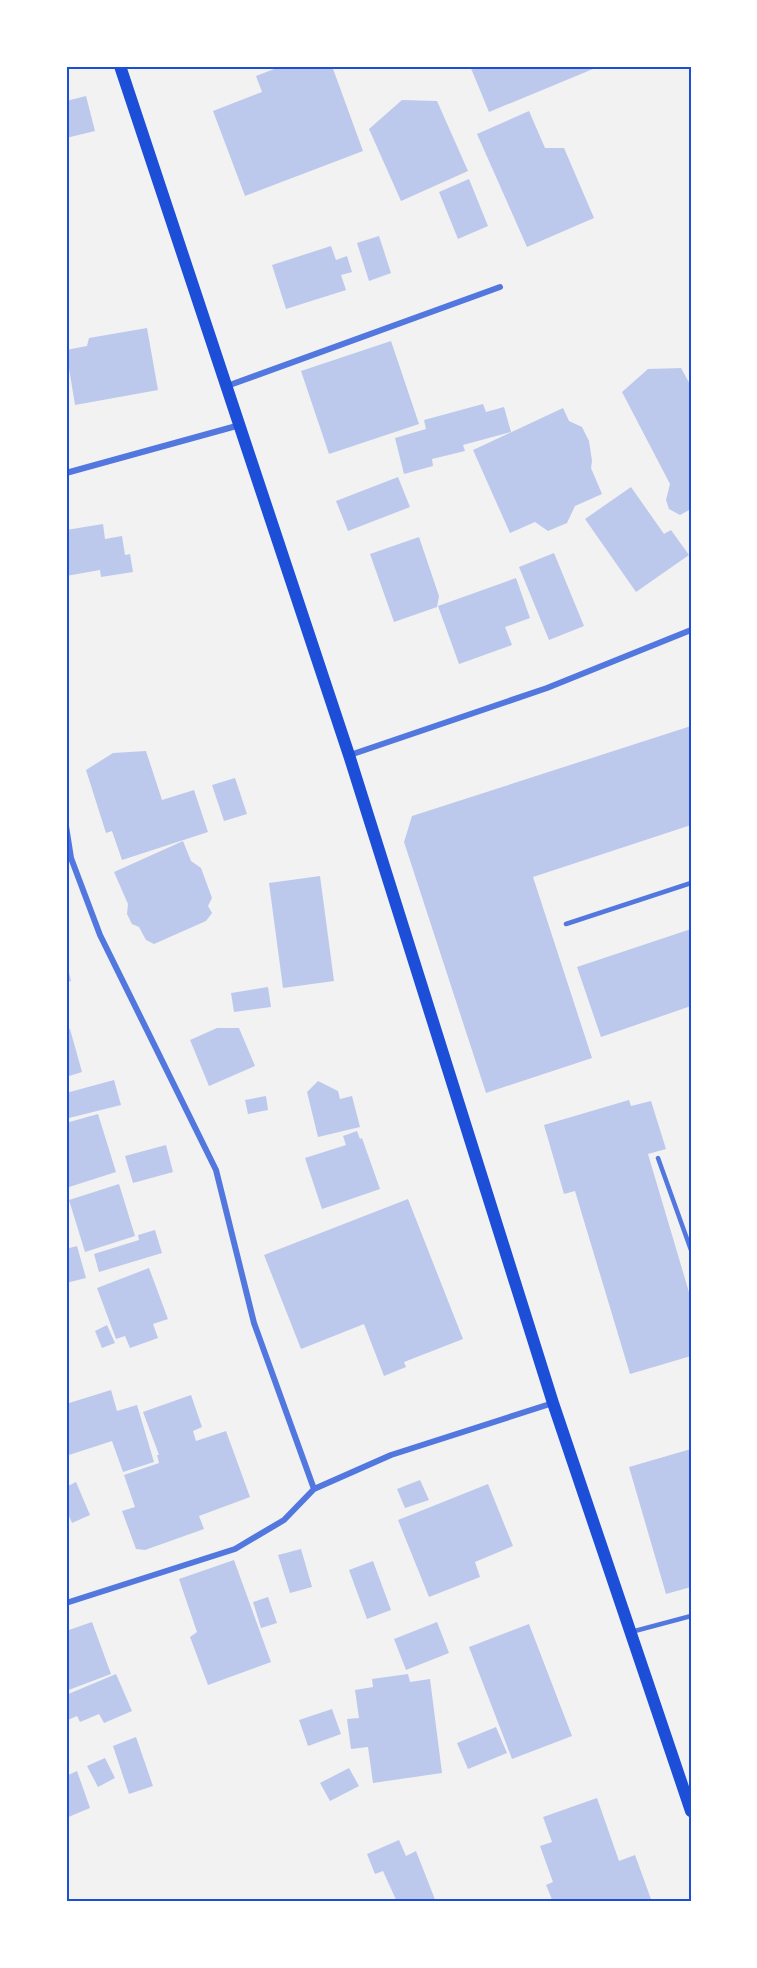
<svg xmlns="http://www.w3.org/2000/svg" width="757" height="1968" viewBox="0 0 757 1968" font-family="Helvetica,sans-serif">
<rect width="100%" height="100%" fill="#f2f2f2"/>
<path fill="#bdc9ec" d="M282 66H332L363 151 245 196 213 111 262 92 256 76Z
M470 66H592L593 69 489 112Z
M86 96 95 131 66 138V101Z
M402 100 437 101 468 171 401 201 369 129Z
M529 111 545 148H564L594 218 527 247 477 134Z
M469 179 488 226 458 239 439 192Z
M379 236 391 273 369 281 357 243Z
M331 246 336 260 347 256 352 272 341 275 346 290 286 309 272 265Z
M147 328 158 390 75 405 66 350 87 346 89 338Z
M391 341 419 424 329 454 301 371Z
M681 368 691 386V509L680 515 669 509 666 500 670 484 622 392 648 369Z
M483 404 486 412 504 407 511 432 463 445 465 451 432 459 433 466 404 474 395 438 426 429 424 420Z
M563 408 569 421 582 427 589 441 592 461 591 468 602 494 575 506 567 523 548 531 535 522 510 533 473 450Z
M398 477 410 507 348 531 336 501Z
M631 487 664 534 671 530 689 555 636 592 585 519Z
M103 524 105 539 122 536 125 555 130 554 133 572 101 577 100 570 66 576V530Z
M419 537 439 596 437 607 394 622 370 554Z
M554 553 584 626 549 640 519 567Z
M516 578 530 618 505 627 512 645 459 664 438 606Z
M691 726V825L533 877 592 1058 486 1093 404 842 412 816Z
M146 751 162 800 194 790 208 832 122 860 112 831 106 833 86 770 113 753Z
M235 778 247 814 224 821 212 785Z
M183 841 191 861 201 868 212 898 208 906 212 913 206 921 154 944 146 940 139 927 132 924 127 914 128 904 114 872Z
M320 876 334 981 283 988 269 883Z
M691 929V1006L601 1037 577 967Z
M66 960 71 981 66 982Z
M268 987 271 1007 234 1012 231 993Z
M66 1028 70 1029 82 1072 66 1077Z
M217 1028H239L255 1066 209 1086 190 1040Z
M114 1080 121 1105 69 1118 66 1109V1093Z
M318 1081 338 1091 340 1099 352 1096 360 1127 318 1137 307 1092Z
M266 1096 268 1110 248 1114 245 1100Z
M629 1100 631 1106 651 1101 666 1149 648 1154 691 1299V1356L630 1374 575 1191 564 1194 544 1125Z
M98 1114 116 1172 66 1188V1123Z
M357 1131 360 1139 362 1138 380 1189 322 1209 305 1158 346 1145 343 1136Z
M166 1145 173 1172 133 1183 125 1156Z
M119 1184 135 1236 85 1252 69 1200Z
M408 1199 463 1339 404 1362 406 1367 384 1376 364 1324 301 1349 264 1255Z
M155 1230 162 1253 99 1272 94 1254 139 1240 138 1235Z
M77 1246 86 1278 66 1283V1249Z
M149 1268 168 1319 153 1324 158 1338 130 1348 125 1336 116 1339 97 1288Z
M107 1325 115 1343 102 1348 95 1331Z
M111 1390 117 1411 137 1405 154 1462 123 1472 112 1441 69 1455 66 1444V1404Z
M191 1395 202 1427 193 1431 196 1441 226 1431 250 1497 199 1516 204 1529 145 1550 136 1549 122 1511 135 1507 124 1475 159 1463 157 1455H159L143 1412Z
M691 1449V1587L666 1594 629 1467Z
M420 1480 429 1500 405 1508 397 1489Z
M76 1482 90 1515 72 1523 66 1509V1487Z
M488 1484 513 1546 475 1562 480 1577 429 1597 398 1520Z
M301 1549 312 1587 290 1593 278 1555Z
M234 1560 271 1662 208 1685 190 1637 197 1632 179 1579Z
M373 1561 391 1610 367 1619 349 1570Z
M268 1597 277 1623 261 1628 253 1602Z
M92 1622 111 1674 66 1691V1631Z
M437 1622 449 1653 406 1670 394 1639Z
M529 1624 572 1736 512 1759 469 1647Z
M116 1674 132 1711 104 1723 99 1714 80 1722 77 1716 68 1720 66 1695Z
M408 1674 410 1682 430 1679 442 1773 373 1783 368 1747 351 1749 347 1719 359 1718 355 1690 373 1687 372 1679Z
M332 1709 341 1734 308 1746 299 1720Z
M496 1727 507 1753 468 1769 457 1743Z
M136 1737 153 1786 129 1794 113 1746Z
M105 1758 115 1778 98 1787 87 1766Z
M349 1768 359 1786 330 1801 320 1783Z
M77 1771 90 1808 66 1818V1776Z
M597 1798 619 1861 635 1855 652 1902H553L546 1885 553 1882 540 1846 552 1842 543 1817Z
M399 1840 406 1856 416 1851 436 1902H397L383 1871 375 1874 367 1854Z"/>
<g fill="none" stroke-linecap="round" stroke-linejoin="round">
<path stroke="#5277de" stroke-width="4.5" d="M566 924 691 883
M658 1158 691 1250
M631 1632 691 1616"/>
<path stroke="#5277de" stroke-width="6" d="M227 386 500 287
M66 473 240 425
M350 755 547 688 691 630
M66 826 71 858 100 935 216 1170 254 1323 314 1489
M66 1603 235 1549 284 1520 314 1489 391 1455 553 1403"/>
<path stroke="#1d4ed8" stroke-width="12" d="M120 66 349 755 553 1403 691 1811"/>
</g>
<rect width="757" height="1968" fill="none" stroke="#ffffff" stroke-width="135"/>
<rect x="68" y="68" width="622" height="1832" fill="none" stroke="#1d4ed8" stroke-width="2"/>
</svg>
